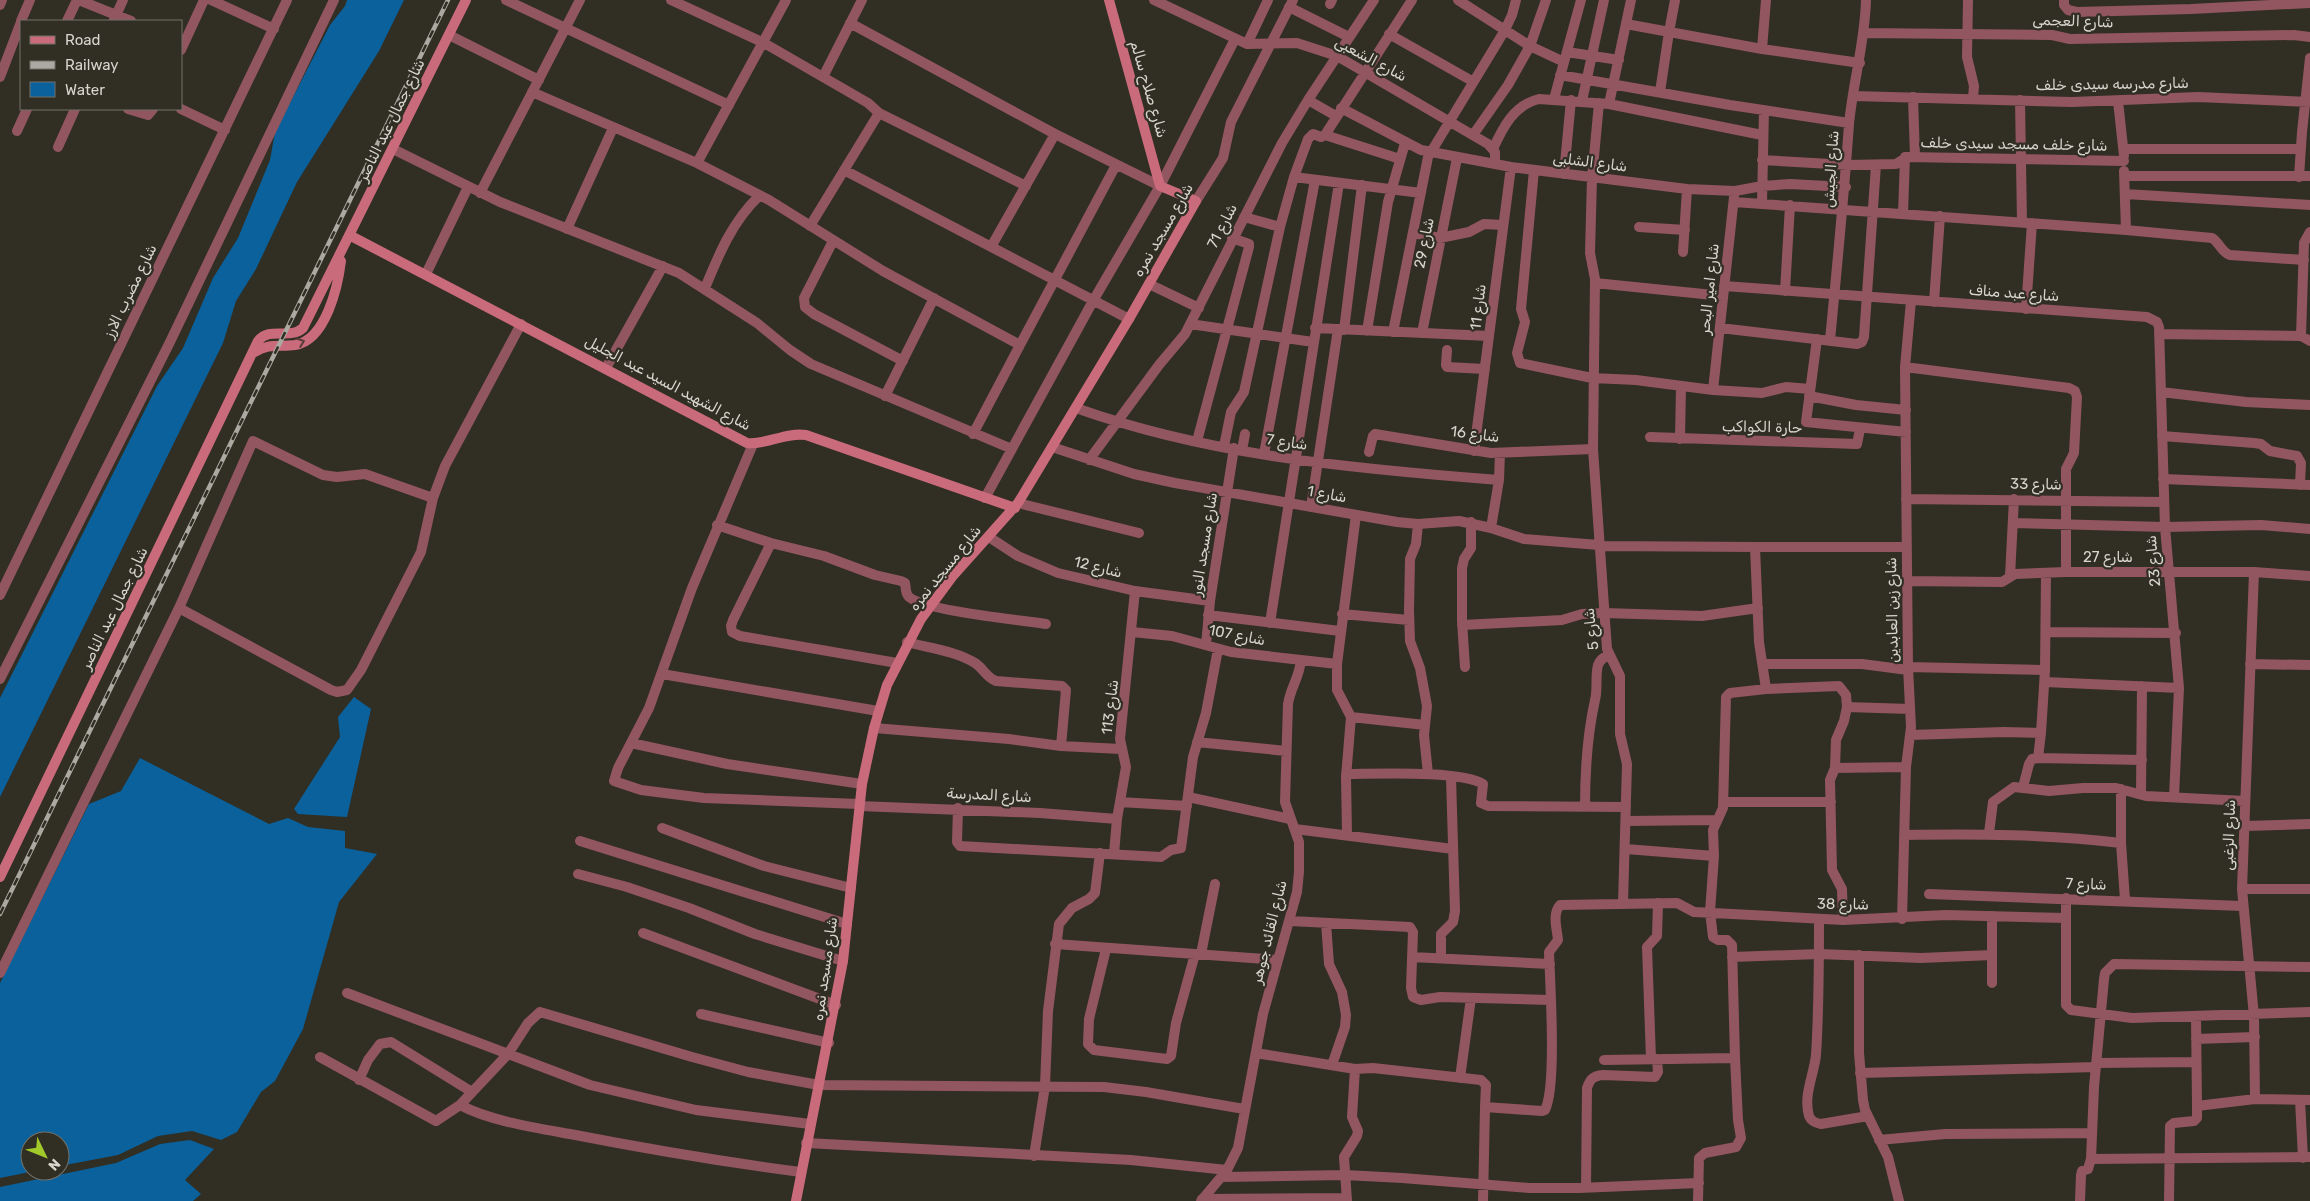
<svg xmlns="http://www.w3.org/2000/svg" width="2310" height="1201" viewBox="0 0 2310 1201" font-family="Rubik,Cairo,sans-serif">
<rect width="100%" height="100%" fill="#312e24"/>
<path fill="#0a619b" d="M347 0H404L379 51 297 182 256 269 236 301 223 343 0 797V698L157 386 183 348 213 278 238 238 270 160 275 132 330 25 345 6Z
M354 697 371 709 347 817 298 814 294 809 340 737 338 717Z
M140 758 269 824 288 818 308 827 345 831V848L377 854 339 902 303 1029 275 1081 261 1092 237 1132 221 1140 192 1131 158 1136 118 1155 60 1166V1141H30V1171H35L0 1178V983L89 804 121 791Z
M190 1140 214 1149 185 1180 201 1194 193 1201H0V1187L116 1163 160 1144Z"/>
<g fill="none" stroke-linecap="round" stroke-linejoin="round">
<path stroke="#925660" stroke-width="10" d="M79 0 131 21
M211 0 274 29
M506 0 729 105
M671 0 764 43 868 103 879 113 810 226
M1154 0 1247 44 1297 43 1337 56 1488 144 1495 152V164
M1458 0 1530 46 1564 62
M1968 0 1967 57 1974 86 1973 98
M2064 0V5L2068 10 2077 12 2191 9 2310 3
M1330 4 1332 0
M0 5 2 0
M1289 7 1349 37
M114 20 123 0
M21 21 30 0
M67 21 77 0
M850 23 1055 134 1160 186
M1626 24 1762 49 1860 63
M1864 33 2052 35 2070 39 2294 35 2310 37
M1389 34 1472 81
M449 35 539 80
M1247 44 1268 0
M1762 49 1766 0
M181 50 204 0
M1567 52 1619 60
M1560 75 1730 105 1849 123
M0 77 21 22
M823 77 862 0
M532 92 697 163 769 200 883 271 1020 345 973 434
M1660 92 1669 32 1675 0
M1854 96 2072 102 2198 97 2310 102
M1913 97 1915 157
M1554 99 1581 0
M1308 100 1336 116
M2020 100 2022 223
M1582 101 1604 0
M2118 101 2124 156
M1599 103 1592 178 1590 253 1595 279 1593 449 1607 649 1620 676V734L1627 764 1623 903
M1609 104 1631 0
M1341 108 1421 150 1511 167 1687 189 1735 191 1762 186 1790 184 1846 187
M128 109 148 115 153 109
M181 109 225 130
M879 113 1026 186
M17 131 27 109
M1325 135 1412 0
M1473 135 1508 85 1530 46 1546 0
M58 147 75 109
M393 149 500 202 679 273 757 323 790 350 811 364 1012 449
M1493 149C1503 127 1514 105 1539 99L1609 104 1762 135
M2124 149H2301
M1762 160 1848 165 1896 164 1907 157 2124 161
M697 163 786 0
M844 170 1129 319
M1534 170 1521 309 1525 322 1517 353 1520 363 1592 378 1636 380 1713 390 1762 393 1786 387 1810 389
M2124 171 2126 230
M1564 174 1571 100
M2125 176H2310
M1294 177 1421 193
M2299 177 2302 132 2310 58
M480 193 580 0
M2125 194 2310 205
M1196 201 1223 158 1231 122 1293 0
M1734 202 2126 230 2212 238C2220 243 2221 252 2230 255L2304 260
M1762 203 1764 110
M1903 214 1905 157
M1244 217 1280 227
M1639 227 1685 230
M567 229 613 128
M1413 233 1440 238 1469 232 1484 224 1503 225
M833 241 804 298 805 307 814 314 903 361
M991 247 1055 134
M1683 252 1687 189
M426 274 468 187
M1595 283 1723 296
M1149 284 1199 308
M1724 286 2147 317 2157 322 2159 327 2165 527 2179 688 2174 797
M705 288C719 254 732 222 759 196
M1785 291 1790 205
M1934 302 1940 216
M2026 309 2032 223
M1190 324 1313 342
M1315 328 1489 336
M1720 328 1857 344 1862 342 1864 337 1876 165
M1344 330 1362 185
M1367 331 1388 202 1405 143
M1393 332 1428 157 1505 30 1512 15 1516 0
M1422 333 1457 158
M2159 334 2301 336 2310 341
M2301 336 2304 243 2310 232
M1817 339 1806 422 1906 432
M1830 340C1837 268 1844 196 1849 124 1853 82 1865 42 1866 0
M1020 345 1116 165
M1447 350 1446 365 1447 367 1485 369
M1905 367 2069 388 2075 391 2077 397 2074 453 2066 469V572
M606 368 663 266
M1713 390 1734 197
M2161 392 2246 402 2310 405
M885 396 934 298
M1809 396 1856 405 1906 410
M1076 408C1210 456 1357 469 1499 480
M2162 436 2254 443 2261 444 2270 451 2297 456 2301 463 2300 485
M1650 437 1857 444 1860 429
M1680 439 1681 386
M1197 441 1249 247V244L1232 238
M753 444 692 588 649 708 618 768 614 781 641 790 704 798 859 804
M1224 446 1231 412 1244 392 1280 227 1294 177 1308 139 1313 134 1321 137 1325 135 1400 159
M1052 447 1134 474 1175 483 1397 522 1418 524 1459 521 1491 528 1524 539 1599 545
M1242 450 1245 434
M1474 451 1511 167
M1369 452 1373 436 1375 434 1491 453 1593 449
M1264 454 1315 180
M1089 460 1159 365 1185 334 1282 143 1308 100 1374 0
M2163 479 2310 485
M985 498 1093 301 1160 186 1235 39
M1906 499 2164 502
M1018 503 1139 533
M1311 507 1338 329
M2013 523 2165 527 2261 525 2310 529
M1418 524 1416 544 1410 559 1409 610 1410 641 1420 668 1427 706 1424 735 1428 774
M717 525 771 543 824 556 875 575 901 581 905 583C906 587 905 593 909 597 926 611 1020 620 1046 624
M1491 528 1499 480 1500 453
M989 537 1018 556 1058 573 1135 591 1210 601
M771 543 733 620 731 626 732 632 740 636 897 663
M1600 546 1755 547 1759 642 1766 689 1730 693 1726 697 1723 808 1713 830 1714 856 1710 912 1713 937 1718 940H1727L1732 945 1735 1058 1738 1120 1741 1138 1736 1147 1705 1153 1699 1158 1698 1201
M1755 547H1907
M2254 572 2242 889 2254 1016 2255 1099
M2010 576 2014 499
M1907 581 2002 582 2015 574 2066 572H2254L2310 576
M0 595 287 0
M179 608 331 690 337 692 347 690 361 670 421 552 433 498 445 466 521 324
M1342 614 1409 620
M1208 615 1340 631
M1270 623 1339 183
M1462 625 1562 620 1582 614 1604 613 1702 616 1758 608
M1132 632 1172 636 1231 652 1337 664
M2046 632 2176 633
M907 642C929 648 956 651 975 663 984 669 986 677 996 681L1062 686 1066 690 1061 746
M1206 645 1210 601 1234 448
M1763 664H1862L1908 670
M2250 664 2310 665
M1465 667 1462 621V568L1464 559 1471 548V522
M1908 667 2045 670
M662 674 878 711
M0 679 169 344 334 0
M2045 682 2179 688
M1766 689 1839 686 1846 695 1847 707 1910 709
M1351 717 1425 725
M874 728 1009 739 1061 746 1121 749
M2041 733 2045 670 2046 573
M1910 735 2004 732 2041 733 2038 758 2032 759 2029 764 2023 787
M1197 742 1286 751
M631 743 727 764 862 784
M2038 758 2142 760
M1835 768 1906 767
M1346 774C1375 774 1461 770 1483 784L1481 803 1488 806 1626 807
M2121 789V843L2125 900
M2141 794 2142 686
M1188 797 1290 819
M1120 802 1187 806
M1723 802H1831
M859 806 1040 813 1117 819
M1585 807C1585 770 1587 736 1595 700 1598 689 1595 676 1598 665 1600 660 1604 657 1609 655
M958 808 957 842 960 846 1161 857 1171 850 1181 848 1193 757 1206 713 1218 649
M1626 821 1716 820
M2245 826 2310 824
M662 828 764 866 851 888
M1295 829 1453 849
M1989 833 1993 802 2014 787 2049 791 2083 788H2116L2146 796 2245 801
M1347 835 1346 777 1351 717 1337 690V664L1356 515
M1904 835C1977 834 2049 834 2121 843
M580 841 847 924
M1626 849 1714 856
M1114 854 1117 819 1126 767 1120 739 1135 591
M578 874 627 887 689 908 755 934 843 961
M2242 889H2310
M1929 894 2242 906
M2066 898V1005L2071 1010 2132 1018 2310 1012
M1992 916V983
M1819 919C1819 965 1819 1010 1816 1055 1814 1075 1803 1095 1809 1116 1811 1121 1815 1123 1821 1124L1868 1116
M1902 919 1906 767 1911 727 1908 667 1905 367 1911 301
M1843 920 1842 889 1832 870 1830 780 1835 768 1836 740 1844 721 1847 707
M1290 921 1410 927 1413 932 1411 988 1413 997 1421 1000 1440 997 1550 1000
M1326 923 1329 964 1342 992 1346 1015 1345 1027 1332 1065
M643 933 836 1005
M1055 944 1278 960
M1106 949 1089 1019 1088 1044 1094 1050 1167 1059 1171 1056 1176 1023 1195 954
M1201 954 1215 884
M1859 955V1053L1863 1100 1865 1110 1888 1157 1899 1201
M1412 957 1550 964
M1441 957V934L1453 922 1455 911 1451 777
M1732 957 1819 954 1921 958 1992 955
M0 973 179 608 253 441 323 475 337 477 365 474 433 498
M347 993 590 1085 696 1110 810 1124
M701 1014 829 1043
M2196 1016 2197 1106
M2196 1039 2255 1037
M1256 1053 1355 1069 1373 1068 1481 1080 1486 1085 1485 1107 1542 1111 1545 1110C1557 1087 1550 983 1549 952L1558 940C1557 929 1552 914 1560 905L1677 903 1694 912 1843 920 1946 915 2066 918
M320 1057 436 1121 460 1105
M1651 1059 1647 947 1657 936 1658 903
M1604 1060 1735 1058
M2097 1063 2196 1062
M1860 1073 2096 1067
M1460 1078 1471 998
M359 1080 368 1060 380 1044 391 1042 472 1092
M2300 1100 2303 1158
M1879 1140 1945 1134 2092 1133
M806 1143 1131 1160 1227 1170
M1034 1156 1045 1086 1048 1011 1059 924 1072 908 1089 899 1095 893 1100 853
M2091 1159 2310 1157
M801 1172C724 1162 647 1149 570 1134 536 1128 490 1121 460 1105L508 1054 528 1023 540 1012 692 1057 748 1072 819 1085 1104 1087 1146 1092 1244 1109
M1221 1177 1345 1175 1402 1178 1529 1188H1579L1699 1183
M1586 1188 1587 1088C1590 1079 1593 1076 1603 1075L1655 1077 1658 1072 1657 1059
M1202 1199 1347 1198
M1201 1201 1227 1170 1238 1148 1263 1014 1297 892 1299 872V842L1285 802 1288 704C1291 686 1299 679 1301 660
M1347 1201 1344 1157 1357 1136 1358 1131 1352 1117 1355 1069
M1483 1201 1485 1107
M2080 1201 2081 1175 2082 1171 2088 1169 2091 1159 2094 1087 2104 979 2105 973 2114 964 2310 967
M2169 1201 2170 1126 2174 1123 2194 1121 2197 1118V1106L2255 1099 2310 1100"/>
<path stroke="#ca6b7c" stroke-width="10" d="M351 236 747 443C767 445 785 432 806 435L1015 508
M255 352C268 343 280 347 295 345 326 340 338 286 341 261
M0 877 258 341C270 326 290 340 303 328L466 0
M796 1201 843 961 862 784 874 728 887 685 921 619 952 577 1018 503 1129 319 1196 201 1160 186 1109 0"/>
<defs>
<path id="rail" d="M0 914 448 0"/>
</defs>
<use href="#rail" stroke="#aba9a1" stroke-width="4.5"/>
<use href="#rail" stroke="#312e24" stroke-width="2.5" stroke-dasharray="8" stroke-linecap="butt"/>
</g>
<defs><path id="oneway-chevron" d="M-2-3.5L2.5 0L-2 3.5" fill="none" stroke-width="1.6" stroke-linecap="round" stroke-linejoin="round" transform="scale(1.25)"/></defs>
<use stroke="#573d3a" href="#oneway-chevron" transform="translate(301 342) rotate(-20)"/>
<g text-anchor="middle" stroke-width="4.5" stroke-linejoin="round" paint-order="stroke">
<g font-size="15" fill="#d7d5ce" stroke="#312e24">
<text transform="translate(2073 21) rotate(2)" y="5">شارع العجمى</text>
<text transform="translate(1371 59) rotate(28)" y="5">شارع الشعبى</text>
<text transform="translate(2112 84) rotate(-1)" y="5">شارع مدرسه سيدى خلف</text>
<text transform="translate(1149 89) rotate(74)" y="5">شارع صلاح سالم</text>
<text transform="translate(391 120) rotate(-64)" y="5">شارع جمال عبد الناصر</text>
<text transform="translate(2014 144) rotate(1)" y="5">شارع خلف مسجد سيدى خلف</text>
<text transform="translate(1590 162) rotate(7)" y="5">شارع الشلبى</text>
<text transform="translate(1831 169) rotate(-86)" y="5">شارع الجيش</text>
<text transform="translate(1222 226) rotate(-63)" y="5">شارع 71</text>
<text transform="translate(1163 230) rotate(-60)" y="5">شارع مسجد نمره</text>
<text transform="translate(1424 243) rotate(-79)" y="5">شارع 29</text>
<text transform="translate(1709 289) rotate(-84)" y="5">شارع امير البحر</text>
<text transform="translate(130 291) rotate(-64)" y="5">شارع مضرب الارز</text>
<text transform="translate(2014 293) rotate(4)" y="5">شارع عبد مناف</text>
<text transform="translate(1478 307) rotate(-83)" y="5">شارع 11</text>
<text transform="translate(668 383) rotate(28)" y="5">شارع الشهيد السيد عبد الجليل</text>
<text transform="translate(1762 427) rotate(1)" y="5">حارة الكواكب</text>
<text transform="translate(1475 434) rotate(7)" y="5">شارع 16</text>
<text transform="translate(1287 442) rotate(8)" y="5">شارع 7</text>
<text transform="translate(2036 484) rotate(1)" y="5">شارع 33</text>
<text transform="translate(1327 494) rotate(10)" y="5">شارع 1</text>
<text transform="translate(1204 544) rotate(-81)" y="5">شارع مسجد النور</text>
<text x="2108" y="562">شارع 27</text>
<text transform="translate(2153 561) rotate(-95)" y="5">شارع 23</text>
<text transform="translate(1098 567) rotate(14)" y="5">شارع 12</text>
<text transform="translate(945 568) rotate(-51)" y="5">شارع مسجد نمره</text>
<text transform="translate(114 608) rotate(-64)" y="5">شارع جمال عبد الناصر</text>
<text transform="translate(1892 610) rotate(-91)" y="5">شارع زين العابدين</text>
<text transform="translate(1591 629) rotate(-97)" y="5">شارع 5</text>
<text transform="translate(1237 635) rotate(11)" y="5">شارع 107</text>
<text transform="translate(1110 707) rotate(-83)" y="5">شارع 113</text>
<text transform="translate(989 795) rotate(3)" y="5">شارع المدرسة</text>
<text transform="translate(2229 835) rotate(-88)" y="5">شارع الزغبى</text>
<text transform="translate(2086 884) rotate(2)" y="5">شارع 7</text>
<text transform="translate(1843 904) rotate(1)" y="5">شارع 38</text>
<text transform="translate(1269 932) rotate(-76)" y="5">شارع القائد جوهر</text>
<text transform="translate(825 969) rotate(-82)" y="5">شارع مسجد نمره</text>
</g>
</g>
<rect x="20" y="20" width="162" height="90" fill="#312e24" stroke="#737168"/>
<rect x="30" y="36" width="25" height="8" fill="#ca6b7c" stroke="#737168"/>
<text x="65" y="45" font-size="15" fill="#d7d5ce">Road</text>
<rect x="30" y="61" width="25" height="8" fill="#aba9a1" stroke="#737168"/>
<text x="65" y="70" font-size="15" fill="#d7d5ce">Railway</text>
<rect x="30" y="82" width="25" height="15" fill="#0a619b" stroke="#737168"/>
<text x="65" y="95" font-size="15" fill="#d7d5ce">Water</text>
<g transform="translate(45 1156) rotate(133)"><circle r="24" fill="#312e24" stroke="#737168"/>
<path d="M0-4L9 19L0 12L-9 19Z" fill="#a1c92a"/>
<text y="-8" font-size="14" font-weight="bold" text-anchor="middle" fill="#d7d5ce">N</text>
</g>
</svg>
